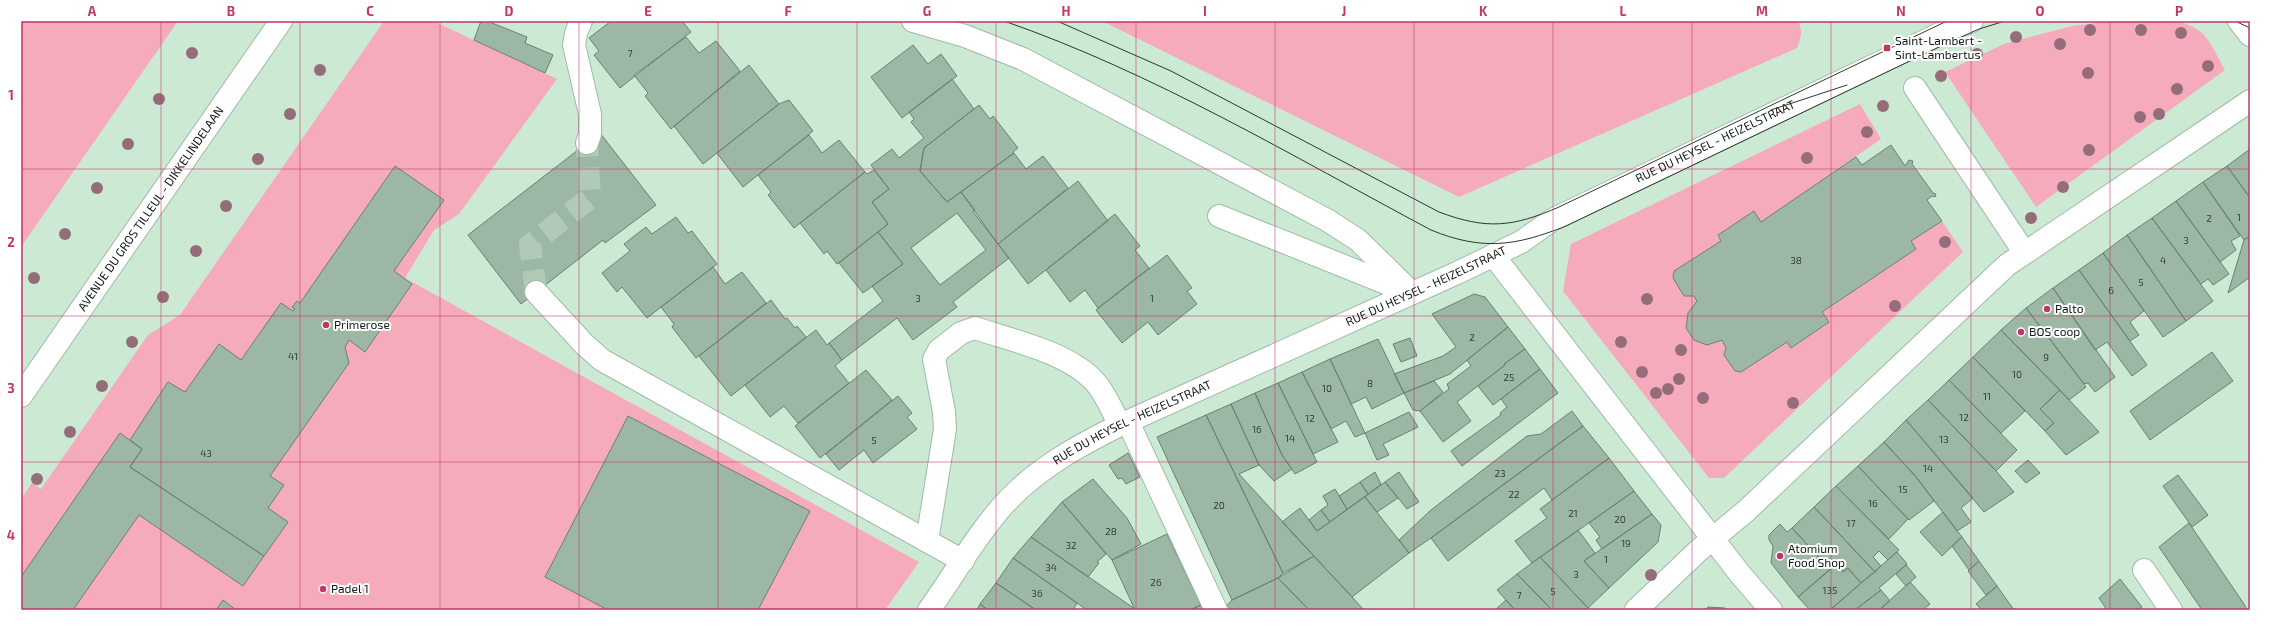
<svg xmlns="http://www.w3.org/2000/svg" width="2271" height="631" viewBox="0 0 2271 631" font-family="'Exo 2',sans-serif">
<rect width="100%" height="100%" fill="#cce9d4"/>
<path fill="#f6abbc" d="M21 21H178L21 247Z
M384 21H433L557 79 459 214 434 230 405 278 919 562 885 610H21V499L32 483 41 489 148 335 180 315Z
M1102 21H1798C1803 31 1801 38 1797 48L1459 197Z
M2111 21C2139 21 2180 13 2202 33 2212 43 2218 58 2225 70L2036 207 1945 72 2004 44 2072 26Z
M1860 104 1881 139 1761 222 1754 211 1718 235 1721 241 1674 272 1673 278 1684 296H1694L1697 301C1681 321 1683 335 1707 345L1722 340 1726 348 1724 355 1735 371 1741 372 1787 342 1792 348 1829 322 1822 312 1916 249 1911 241 1942 221 1963 252 1724 478H1709L1563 291 1571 244Z"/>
<path fill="#9cb7a4" stroke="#688270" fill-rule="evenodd" d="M481 21H487L527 37 525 43 553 55 545 73 474 40Z
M611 21H682L691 32 620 88 594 55 599 51 589 38Z
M686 37 699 53 716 41 740 71 671 129 645 96 648 93 634 75Z
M913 45 928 64 941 54 957 76 902 118 871 77Z
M749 65 779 104 703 164 674 126Z
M952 79 974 109 924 148 920 171 947 202 961 192 975 210 973 212 1009 258 953 302 957 307 913 340 897 318 842 360 829 343 883 301 872 286 903 264 878 232 888 224 872 202 889 189 871 165 892 149 899 158 924 138 911 122 914 119 909 112ZM957 213 986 250 940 285 911 248Z
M789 100 813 131 743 187 717 153 779 104Z
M979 105 990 119 993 116 1018 148 1013 152 1014 153 947 202 920 171 924 148Z
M600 133 656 205 605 243 603 240 521 304 468 235Z
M809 135 822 153 839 140 865 172 794 228 768 195 771 192 758 175Z
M1891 145 1905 166 1909 160 1913 161 1912 164 1933 193 1936 194 1935 197 1932 196 1927 200 1942 221 1911 241 1916 249 1822 312 1829 322 1791 348 1787 342 1741 372 1735 371 1724 355 1726 348 1722 340 1707 345 1694 340 1686 328 1688 313 1697 301 1694 296H1684L1673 278 1674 271 1721 241 1718 235 1754 211 1761 222 1856 157 1862 165Z
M2250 149V198L2227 166Z
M1014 153 1026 169 1043 156 1068 188 998 244 961 192Z
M395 166 444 200 394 271 412 284 365 352 349 340 345 347 349 363 270 476 284 485 268 508 288 522 264 556 130 467 142 449 130 440 168 382 185 392 219 344 241 360 281 303 293 311 295 309 292 307 297 301 300 303Z
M2227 166 2250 198V236L2244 240 2203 182Z
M874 170 889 189 872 202 888 224 837 264 827 251 824 254 800 223 865 172 867 174Z
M1078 181 1108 221 1028 284 998 244Z
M2203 182 2240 236 2231 241 2236 250 2220 262 2176 201Z
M2176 201 2229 274 2213 285 2208 279 2201 284 2152 218Z
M1115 214 1140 246 1135 250 1149 268 1098 308 1085 290 1070 302 1046 270Z
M676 217 688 233 692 231 717 264 647 318 622 287 617 292 602 273 630 251 624 244 646 227 652 234Z
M2152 218 2213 301 2186 321 2127 235Z
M878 232 903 264 863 293 839 263Z
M2127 235 2186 321 2163 337 2103 253Z
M2250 236V277L2228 293 2244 240Z
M2103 253 2144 311 2130 322 2139 335 2130 341 2079 270Z
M1167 255 1192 288 1187 291 1197 304 1158 335 1148 322 1122 343 1096 310Z
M713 267 725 284 742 272 766 303 696 358 672 327 674 324 661 307Z
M2079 270 2147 365 2132 376 2107 342 2095 350 2053 288Z
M2053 288 2115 377 2095 392 2088 383 2084 384 2026 308Z
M1474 294 1485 297 1508 327 1450 374 1404 393 1394 374 1443 356 1456 347 1432 314Z
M771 300 785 319 787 318 795 328 797 326 806 337 731 396 699 356Z
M2026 308 2084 384 2086 387 2069 400 2001 330Z
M1508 327 1525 349 1504 364 1505 365 1457 402 1471 421 1443 442 1420 411 1449 389 1447 384 1471 366 1467 360Z
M816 330 827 345 829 343 842 360 835 366 849 383 798 423 784 406 770 417 745 385Z
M2001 330 2060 390 2040 409 2054 423 2045 431 1973 357Z
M1410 338 1417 356 1401 362 1393 344Z
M1378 339 1404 393 1372 409 1366 397 1351 404 1330 359Z
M1525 349 1540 369 1493 405 1478 386 1505 365 1504 364Z
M2212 352 2233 381 2150 440 2130 411Z
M1973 357 2025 411 2001 433 1949 380Z
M1330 359 1365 433 1355 437 1346 421 1331 429 1302 372Z
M1540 369 1558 393 1462 466 1451 451 1501 415 1500 413 1507 407 1501 399Z
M866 370 892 400 820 458 795 426Z
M1302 372 1338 442 1313 454 1278 383Z
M1949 380 2017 450 1996 471 1928 400Z
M1434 381 1443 392 1420 411 1413 410 1404 393Z
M1278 383 1317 462 1295 474 1282 455 1255 393Z
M2060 390 2099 432 2066 455 2045 431 2054 423 2040 409Z
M1255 393 1282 455 1292 469 1274 481 1259 465 1231 404Z
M898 396 912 413 907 417 917 429 873 463 864 450 839 470 826 454Z
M1928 400 1996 471 2014 492 1984 512 1906 420Z
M1231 404 1259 465 1239 474 1314 556 1283 573 1206 415Z
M1572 411 1583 426 1431 538 1409 553 1399 540 1431 510 1527 436 1541 434Z
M1409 412 1418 427 1383 444 1389 455 1377 460 1365 433Z
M1206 415 1283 573 1278 578 1232 600 1157 437Z
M628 416 810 511 758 610H608L545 577Z
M1906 420 1973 498 1961 508 1971 522 1957 531 1917 478 1884 442Z
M1583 426 1609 458 1552 500 1544 488 1448 561 1431 538Z
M120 433 142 449 130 467 264 556 243 586 139 515 73 610H21V577Z
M1884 442 1917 478 1934 501 1909 520 1858 466Z
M1128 453 1140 477 1126 484 1122 478 1118 479 1109 465Z
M1609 458 1634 491 1532 563 1515 541 1547 518 1540 509Z
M2028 460 2040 473 2026 483 2015 471Z
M1858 466 1908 519 1889 539 1836 486Z
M1375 472 1381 484 1368 494 1360 482Z
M1399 472 1419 502 1407 509 1385 482Z
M2178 475 2208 515 2192 527 2163 486Z
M1093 479 1127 518 1141 544 1112 560 1062 502Z
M1360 482 1368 494 1347 509 1339 496Z
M1385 482 1398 498 1377 512 1365 497Z
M1836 486 1899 550 1888 560 1879 551 1873 557 1881 566 1875 572 1814 507Z
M1335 489 1347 509 1330 522 1321 510 1328 505 1323 496Z
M1634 491 1652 514 1602 549 1596 540 1600 537 1589 523Z
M1365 497 1409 553 1352 597 1282 522 1300 508 1317 531Z
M1062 502 1106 554 1097 562 1099 563 1088 577 1031 537Z
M1814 507 1875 572 1861 583 1848 568 1843 572 1837 564 1830 569 1792 528Z
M1321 510 1330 522 1317 531 1309 520Z
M1943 512 1962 537 1942 556 1920 532Z
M1652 514 1661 525 1658 542 1609 588 1584 561Z
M2189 523 2244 604 2247 610H2202L2159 547Z
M1780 524 1787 532 1792 528 1830 569 1798 597 1771 563 1773 546 1769 540V535Z
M1578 530 1595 553 1584 561 1609 588 1588 608 1540 557Z
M1167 534 1201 605 1190 610H1135L1112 560Z
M1031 537 1135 609V610H1087L1013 558Z
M1962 537 1979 561 1969 570 1952 546Z
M1897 552 1907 564 1879 588 1881 590 1855 610H1830Z
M1314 556 1352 597 1364 610H1309L1278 578Z
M1540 557 1588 608 1586 610H1552L1517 574Z
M1013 558 1077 603 1073 610H1036L996 583Z
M1979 561 1997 586 1986 595 1968 571Z
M1837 564 1843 572 1848 568 1861 583 1830 610H1810L1798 597Z
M1906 565 1916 577 1906 586 1896 574Z
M1517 574 1552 610H1515L1497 590Z
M1278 578 1309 610H1223L1232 600Z
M2120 579 2142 607 2137 610H2107L2099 598Z
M1910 582 1930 604 1923 610H1879Z
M996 583 1036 610H988L980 604Z
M1997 586 2014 610H1982L1976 604Z
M1881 590 1890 601 1879 610H1855Z
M223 600 236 610H216Z
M1506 600 1515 610H1495Z
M980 604 988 610H977Z
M1201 605 1203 610H1190Z
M1708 607 1725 608 1727 610H1705Z"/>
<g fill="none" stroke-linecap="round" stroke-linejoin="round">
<path stroke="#b0cab7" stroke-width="22" stroke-dasharray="22 11" stroke-linecap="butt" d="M536 292 530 245 590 198 587 143"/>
<defs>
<g id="minor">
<path d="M581 21 576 33 574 45 590 114V134L587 143"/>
<path d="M913 21 965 36 1023 59 1327 220 1358 240 1412 293"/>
<path d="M2239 21 2250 35"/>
<path d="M1915 88 2024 252"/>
<path d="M1219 216 1406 291"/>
<path d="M1493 255 1740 574 1771 610"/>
<path d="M536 292 584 344 602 360 963 561"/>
<path id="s1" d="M21 396 281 21"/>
<path d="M1128 422 1216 610"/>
<path d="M927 541 945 429 944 412 934 359 939 350 961 333 975 328C1013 341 1068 352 1095 382 1106 394 1112 411 1120 425"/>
<path d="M2144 570 2171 610"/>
<path id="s2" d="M929 610C954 575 980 529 1009 499 1041 466 1080 445 1120 425L1457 273 1521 242 1552 220 1952 28 1972 21"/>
<path d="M1636 610 1699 550 1746 511 2007 265 2250 101"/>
</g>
</defs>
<use href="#minor" stroke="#9fbba7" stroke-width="24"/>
<use href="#minor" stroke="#fff" stroke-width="22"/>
<path stroke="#2c392f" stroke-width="1" d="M1004 21C1154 73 1292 156 1431 230 1482 251 1516 246 1566 226L1937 48 1979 29 2005 21
M1057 21 1171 71 1439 212C1487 230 1513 227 1559 207L1947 21
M2235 21 2250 28
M1771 110 1847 85"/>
</g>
<g fill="#956c79">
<circle cx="2090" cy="30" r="6"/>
<circle cx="2141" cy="30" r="6"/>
<circle cx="2181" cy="33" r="6"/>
<circle cx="2016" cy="37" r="6"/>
<circle cx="2060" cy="44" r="6"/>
<circle cx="192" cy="53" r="6"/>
<circle cx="1977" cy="54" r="6"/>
<circle cx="2208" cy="66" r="6"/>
<circle cx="320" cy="70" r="6"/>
<circle cx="2088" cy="73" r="6"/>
<circle cx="1941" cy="76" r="6"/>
<circle cx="2177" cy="89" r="6"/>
<circle cx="159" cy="99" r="6"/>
<circle cx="1883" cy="106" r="6"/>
<circle cx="290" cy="114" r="6"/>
<circle cx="2159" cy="114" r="6"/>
<circle cx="2140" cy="117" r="6"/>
<circle cx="1867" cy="132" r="6"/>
<circle cx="128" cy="144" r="6"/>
<circle cx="2089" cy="150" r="6"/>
<circle cx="1807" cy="158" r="6"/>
<circle cx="258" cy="159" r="6"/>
<circle cx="2063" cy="187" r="6"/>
<circle cx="97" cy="188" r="6"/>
<circle cx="226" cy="206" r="6"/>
<circle cx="2031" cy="218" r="6"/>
<circle cx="65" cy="234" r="6"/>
<circle cx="1945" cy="242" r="6"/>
<circle cx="196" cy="251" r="6"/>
<circle cx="34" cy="278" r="6"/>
<circle cx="163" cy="297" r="6"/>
<circle cx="1647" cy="299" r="6"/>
<circle cx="1895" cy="306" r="6"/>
<circle cx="132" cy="342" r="6"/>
<circle cx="1621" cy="342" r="6"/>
<circle cx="1681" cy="350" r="6"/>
<circle cx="1642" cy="372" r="6"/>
<circle cx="1679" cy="379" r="6"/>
<circle cx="102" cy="386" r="6"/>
<circle cx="1668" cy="389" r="6"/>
<circle cx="1656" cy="393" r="6"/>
<circle cx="1703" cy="398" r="6"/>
<circle cx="1793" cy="403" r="6"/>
<circle cx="70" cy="432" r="6"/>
<circle cx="37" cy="479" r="6"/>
<circle cx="1651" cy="575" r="6"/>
</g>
<path fill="none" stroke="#c23565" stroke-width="1" stroke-opacity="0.55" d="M161 21V610M300 21V610M440 21V610M579 21V610M718 21V610M857 21V610M996 21V610M1136 21V610M1275 21V610M1414 21V610M1553 21V610M1692 21V610M1831 21V610M1971 21V610M2110 21V610M21 169H2250M21 316H2250M21 462H2250"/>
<g fill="#c23565" stroke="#fff" stroke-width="1.5">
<rect x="1883" y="44" width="8" height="8" rx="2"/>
<circle cx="2047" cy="309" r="4"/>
<circle cx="326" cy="325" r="4"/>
<circle cx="2021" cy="332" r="4"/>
<circle cx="1780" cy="556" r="4"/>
<circle cx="323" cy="589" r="4"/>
</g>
<g text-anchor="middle" stroke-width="4" stroke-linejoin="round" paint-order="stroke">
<g font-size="10" fill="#324036">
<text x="630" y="57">7</text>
<text x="2239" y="221">1</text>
<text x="2209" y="222">2</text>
<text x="2186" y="244">3</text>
<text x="1796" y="264">38</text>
<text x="2163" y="264">4</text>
<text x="2141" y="286">5</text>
<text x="2111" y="294">6</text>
<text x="918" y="302">3</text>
<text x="1152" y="302">1</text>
<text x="1472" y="341">2</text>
<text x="293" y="360">41</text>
<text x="2046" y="361">9</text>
<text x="2017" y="378">10</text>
<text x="1509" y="381">25</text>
<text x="1370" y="387">8</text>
<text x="1327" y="392">10</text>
<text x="1987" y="400">11</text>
<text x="1964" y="421">12</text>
<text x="1310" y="422">12</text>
<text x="1257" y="433">16</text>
<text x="1290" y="442">14</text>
<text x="1944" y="443">13</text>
<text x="874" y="444">5</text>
<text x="206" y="457">43</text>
<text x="1928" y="472">14</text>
<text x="1500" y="477">23</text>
<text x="1903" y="493">15</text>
<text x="1514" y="498">22</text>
<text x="1873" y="507">16</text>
<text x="1219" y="509">20</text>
<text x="1573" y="517">21</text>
<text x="1620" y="523">20</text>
<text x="1851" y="527">17</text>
<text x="1111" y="535">28</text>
<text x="1626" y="547">19</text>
<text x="1071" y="549">32</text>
<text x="1606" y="563">1</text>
<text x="1051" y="571">34</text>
<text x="1576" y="578">3</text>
<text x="1156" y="586">26</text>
<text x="1830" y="594">135</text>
<text x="1553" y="595">5</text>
<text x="1037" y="597">36</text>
<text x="1519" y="599">7</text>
</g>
<g font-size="12" fill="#0f1912" stroke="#fff" text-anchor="start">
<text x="1895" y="45">Saint-Lambert -<tspan x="1895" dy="14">Sint-Lambertus</tspan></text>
<text x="2055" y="313">Palto</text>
<text x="334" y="329">Primerose</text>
<text x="2029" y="336">BOS coop</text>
<text x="1788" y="553">Atomium<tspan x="1788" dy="14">Food Shop</tspan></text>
<text x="331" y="593">Padel 1</text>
</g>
<g font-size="12" fill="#0f1912" stroke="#fff">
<text dy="4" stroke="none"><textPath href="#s2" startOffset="931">RUE DU HEYSEL - HEIZELSTRAAT</textPath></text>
<text dy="4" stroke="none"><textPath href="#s1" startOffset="228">AVENUE DU GROS TILLEUL - DIKKELINDELAAN</textPath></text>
<text dy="4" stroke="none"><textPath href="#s2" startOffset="607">RUE DU HEYSEL - HEIZELSTRAAT</textPath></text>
<text dy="4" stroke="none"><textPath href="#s2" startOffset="283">RUE DU HEYSEL - HEIZELSTRAAT</textPath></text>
</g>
</g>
<rect width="2271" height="631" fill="none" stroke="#ffffff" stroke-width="44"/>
<rect x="22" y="22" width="2227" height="587" fill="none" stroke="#c23565" stroke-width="1.5"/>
<g font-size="13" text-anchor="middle" font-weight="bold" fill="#c23565">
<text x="92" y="16">A</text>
<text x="231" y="16">B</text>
<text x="370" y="16">C</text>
<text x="509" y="16">D</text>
<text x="648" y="16">E</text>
<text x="788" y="16">F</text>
<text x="927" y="16">G</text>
<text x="1066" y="16">H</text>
<text x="1205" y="16">I</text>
<text x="1344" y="16">J</text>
<text x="1483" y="16">K</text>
<text x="1623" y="16">L</text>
<text x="1762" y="16">M</text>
<text x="1901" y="16">N</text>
<text x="2040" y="16">O</text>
<text x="2179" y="16">P</text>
<text x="11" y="100">1</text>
<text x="11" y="247">2</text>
<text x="11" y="393">3</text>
<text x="11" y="540">4</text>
</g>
</svg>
